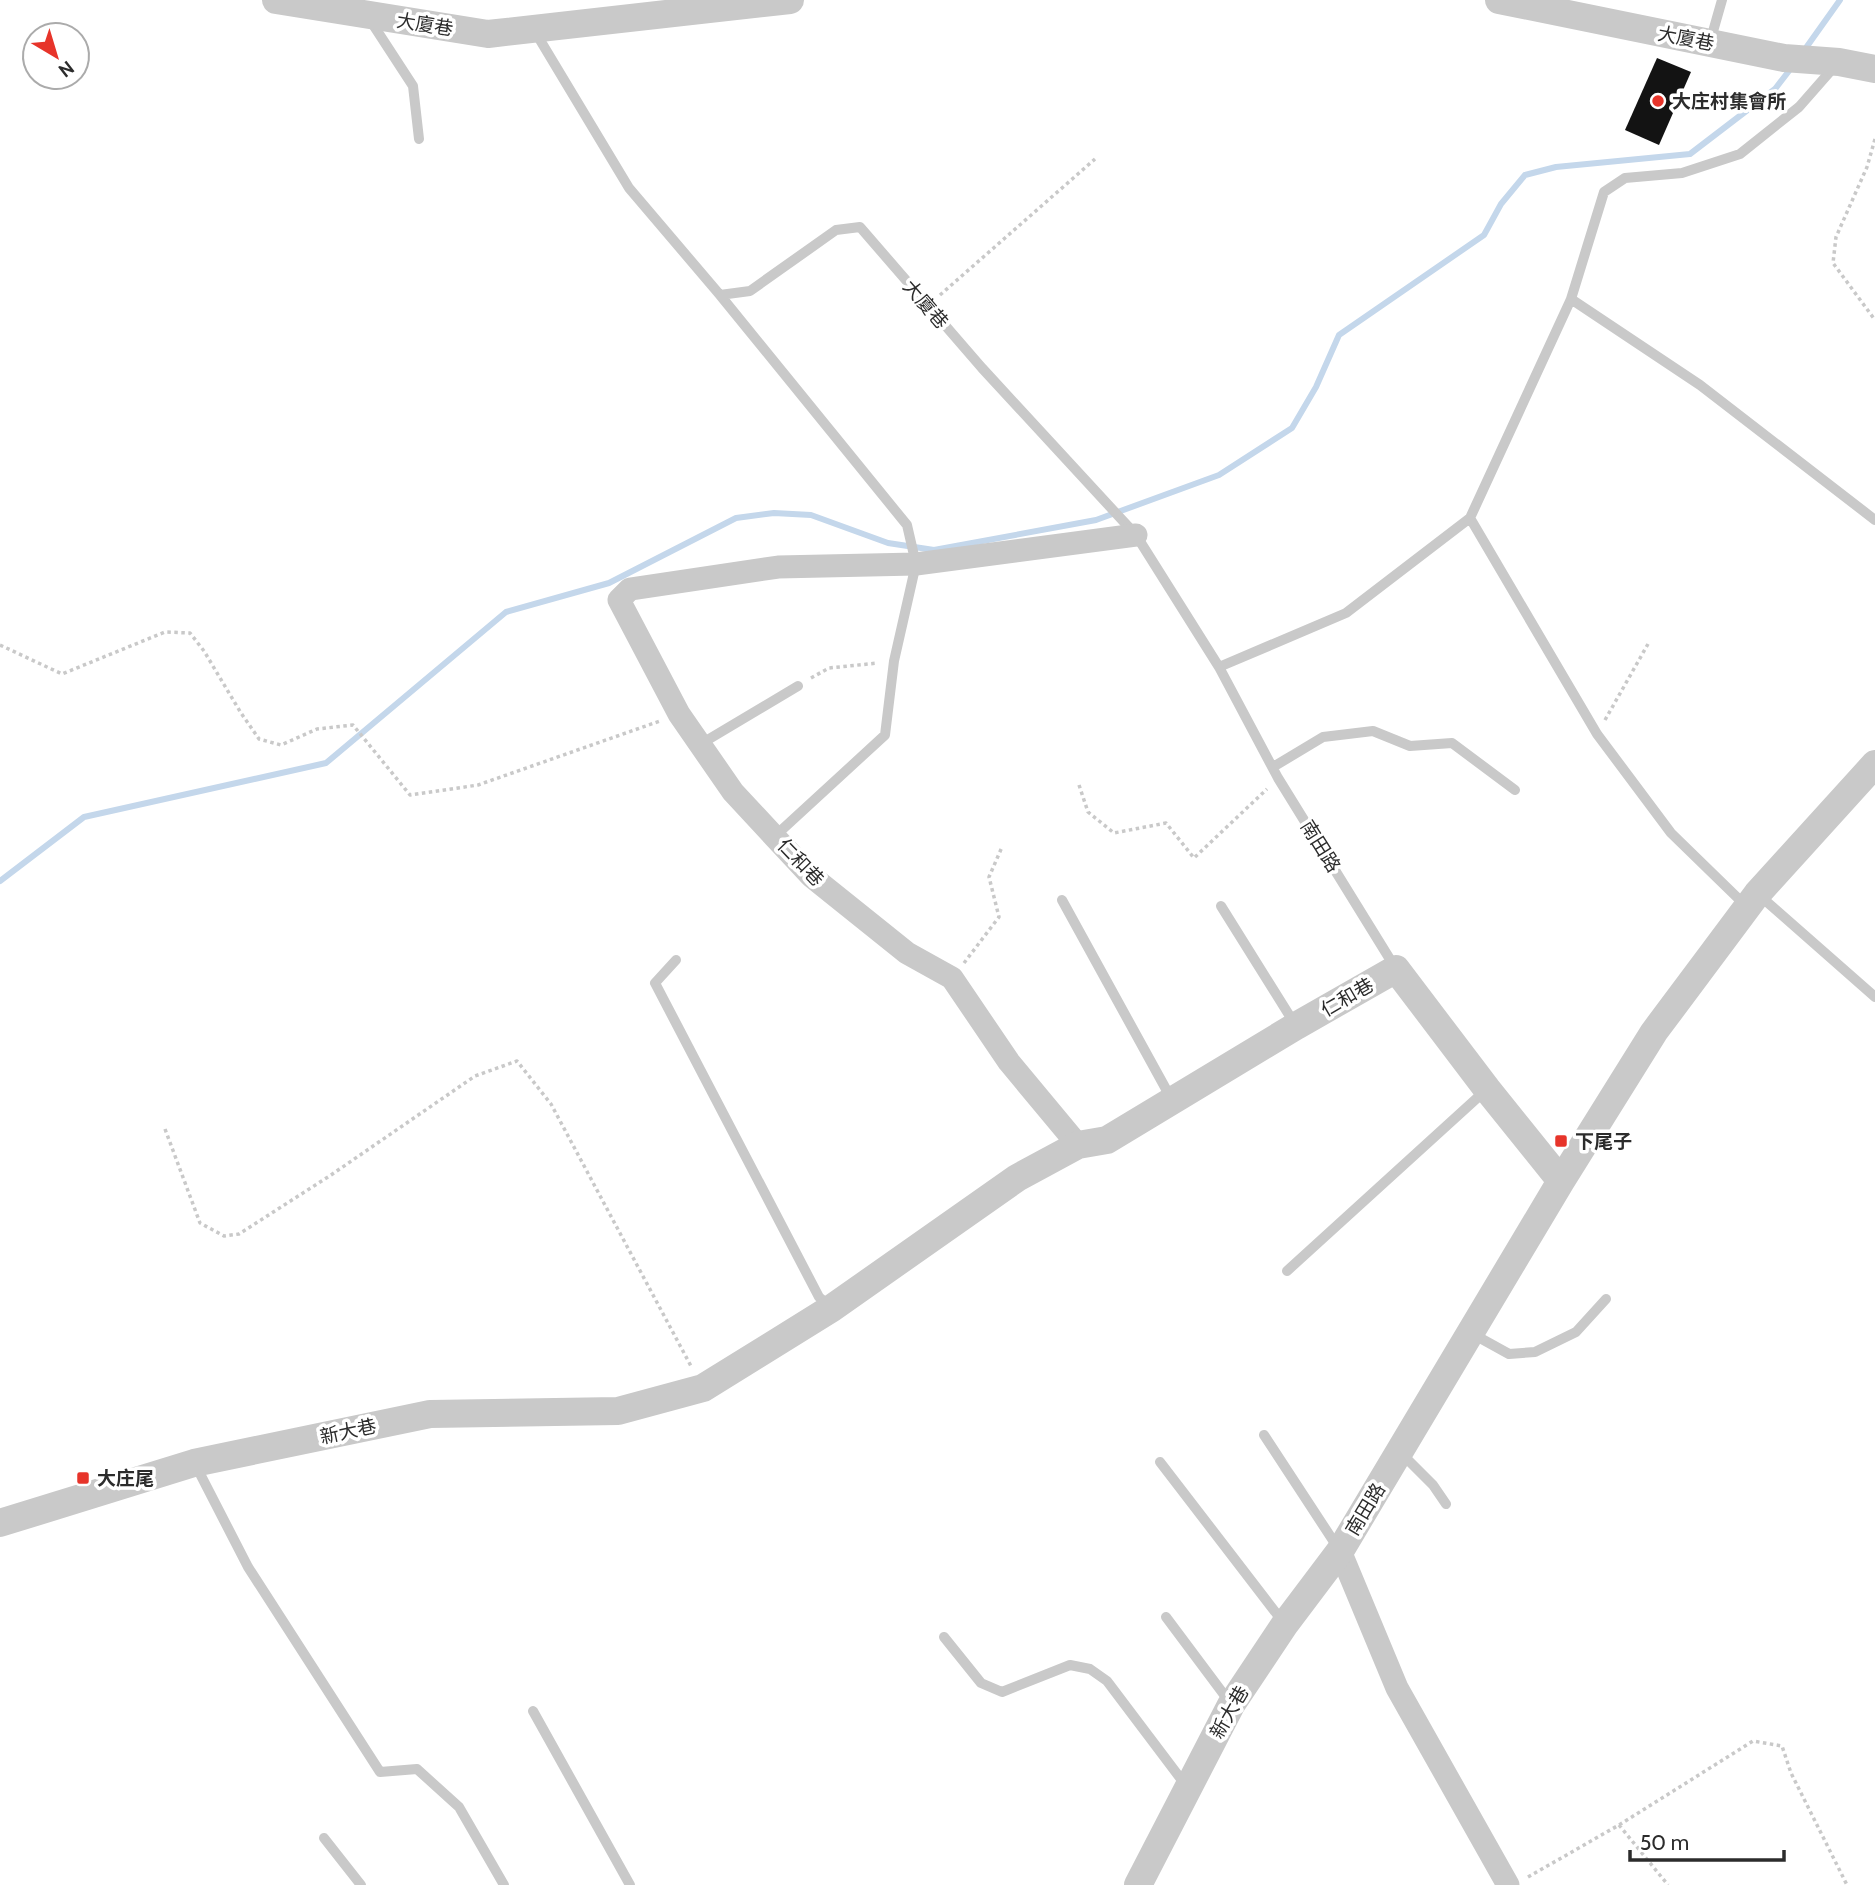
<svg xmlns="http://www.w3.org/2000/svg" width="1875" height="1885" viewBox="0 0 1875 1885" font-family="Cabin,'Noto Sans TC',sans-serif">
<rect width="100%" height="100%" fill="#fff"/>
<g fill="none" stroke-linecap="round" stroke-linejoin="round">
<path stroke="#c4d7eb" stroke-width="6" d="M1803 52 1840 0
M0 881 84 817 326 763 506 612 609 583 736 518 774 513 811 515 888 543 934 550 1096 520 1219 475 1292 428 1316 387 1339 335 1484 235 1501 204 1525 175 1556 167 1690 154 1775 89 1792 67"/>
</g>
<path fill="#131313" d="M1657 58 1691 72 1659 145 1625 130Z"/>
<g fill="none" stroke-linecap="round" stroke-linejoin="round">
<path stroke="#c9c9c9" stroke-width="3.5" stroke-dasharray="3.5 3.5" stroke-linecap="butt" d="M1875 139 1867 167 1836 237 1833 263 1875 320
M940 295 1095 159
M0 645 62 674 165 632 190 633 204 651 241 713 259 739 281 745 317 729 353 725 410 795 478 785 660 721
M811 678 829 668 878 663
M1605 720 1648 644
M1079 785 1088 812 1114 833 1166 823 1194 858 1267 789
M964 963 999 917 989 877 1002 847
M165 1129 200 1223 224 1236 239 1234 331 1175 475 1076 517 1061 551 1104 692 1368
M1619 1825 1668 1885
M1528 1877 1619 1825 1753 1741 1782 1746 1791 1773 1847 1885"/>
<path stroke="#c9c9c9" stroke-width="10" d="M370 20 413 86 419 139
M534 30 629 188 720 295 750 291 836 230 860 227 982 368 1136 535 1219 667 1278 778 1396 969
M1710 42 1722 0
M720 295 907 525 916 564 894 661 885 735 774 837
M1571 299 1700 385 1875 520
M1219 667 1346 613 1470 518
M699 745 798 686
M1273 767 1323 737 1373 731 1410 746 1452 743 1515 790
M1759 895 1875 997
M1062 900 1172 1100
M1221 906 1296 1026
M1747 907 1671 833 1597 734 1470 518 1571 299 1604 192 1625 178 1682 173 1740 154 1799 107 1835 66
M676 960 655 983 819 1297 830 1306
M1287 1271 1487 1089
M1471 1333 1509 1354 1535 1352 1576 1332 1606 1299
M1264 1435 1338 1548
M1401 1453 1433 1485 1446 1504
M1160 1462 1283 1622
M195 1464 248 1567 380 1772 417 1769 459 1807 504 1885
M1166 1617 1231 1704
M944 1637 981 1683 1002 1692 1070 1665 1090 1669 1107 1681 1187 1787
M533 1711 630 1885
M324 1838 361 1885"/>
<path stroke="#c9c9c9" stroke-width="23" d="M1078 1145 1009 1062 952 978 907 953 811 876 733 792 679 714 619 600 630 589 778 567 916 564 1136 535
M1340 1551 1397 1688 1508 1885"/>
<path stroke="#c9c9c9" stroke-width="28" d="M276 0 488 34 790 0
M1499 0 1784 58 1839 62 1875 69
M0 1523 194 1463 430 1414 618 1411 703 1388 832 1308 1017 1178 1078 1145 1107 1140 1296 1026 1396 969 1487 1089 1561 1181
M1138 1885 1231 1705 1285 1624 1340 1551 1561 1181 1654 1032 1757 894 1875 764"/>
</g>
<g fill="#e7342a" stroke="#fff" stroke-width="2.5">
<circle cx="1658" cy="101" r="7"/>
<rect x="1554" y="1134" width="14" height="14" rx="3.5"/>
<rect x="76" y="1471" width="14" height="14" rx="3.5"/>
</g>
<g text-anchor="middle" stroke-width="7" stroke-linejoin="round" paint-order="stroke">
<g font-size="19" fill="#2c2c2c" stroke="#fff">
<text transform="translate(425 24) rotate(9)" y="7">大廈巷</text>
<text transform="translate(1686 38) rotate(11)" y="7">大廈巷</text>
<text transform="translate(926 304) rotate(49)" y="7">大廈巷</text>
<text transform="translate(1321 846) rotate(58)" y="7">南田路</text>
<text transform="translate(801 862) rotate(46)" y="7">仁和巷</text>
<text transform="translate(1347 997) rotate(-30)" y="7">仁和巷</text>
<text transform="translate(348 1431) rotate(-12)" y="7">新大巷</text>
<text transform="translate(1365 1509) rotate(-59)" y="7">南田路</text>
<text transform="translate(1229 1712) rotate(-60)" y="7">新大巷</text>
</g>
<g font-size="19" font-weight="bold" fill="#2c2c2c" stroke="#fff" text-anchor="start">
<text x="1672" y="108">大庄村集會所</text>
<text x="1575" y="1148">下尾子</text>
<text x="97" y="1485">大庄尾</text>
</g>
</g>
<g transform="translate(56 56) rotate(142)"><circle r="33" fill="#ffffff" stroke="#ababab" stroke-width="2"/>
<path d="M0-5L12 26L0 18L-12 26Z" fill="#e7342a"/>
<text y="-10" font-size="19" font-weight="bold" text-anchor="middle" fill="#2c2c2c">N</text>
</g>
<path d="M1630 1850v10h154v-10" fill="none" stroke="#2c2c2c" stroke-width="3.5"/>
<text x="1640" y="1850" font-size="21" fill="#2c2c2c" stroke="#ffffff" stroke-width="5" paint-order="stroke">50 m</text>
</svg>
